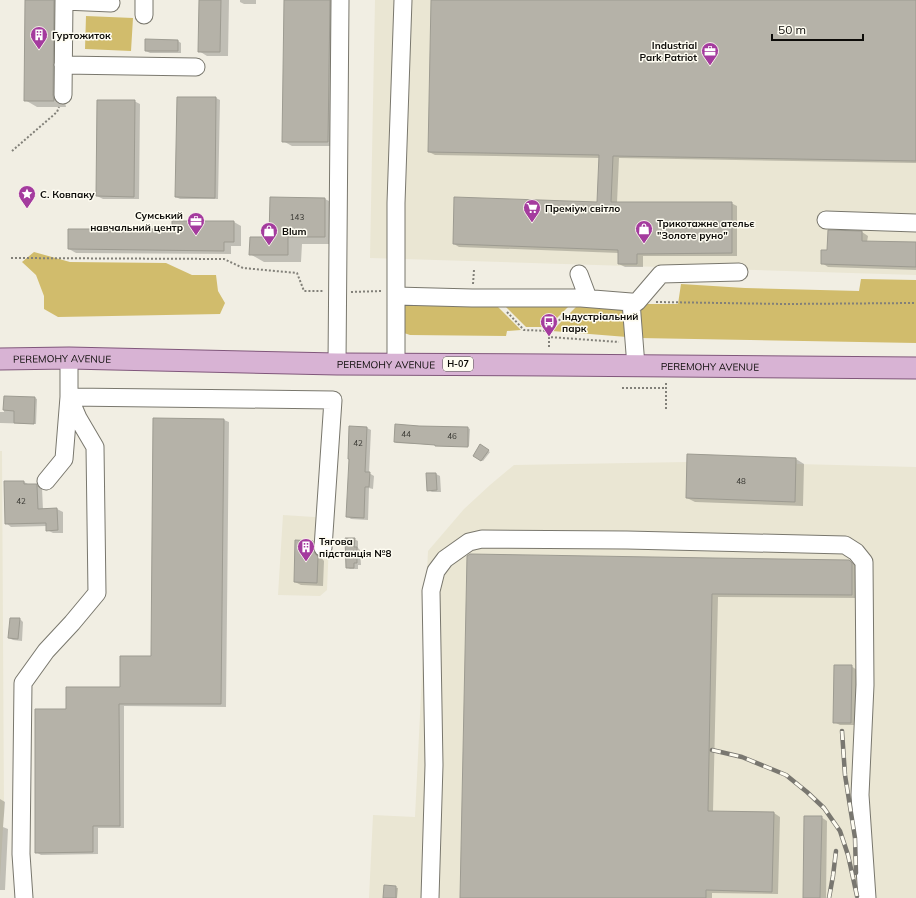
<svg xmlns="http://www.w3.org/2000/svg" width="916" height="898" viewBox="0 0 916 898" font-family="Mulish,sans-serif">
<rect width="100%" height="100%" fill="#f1eee3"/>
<path fill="#eae6d3" d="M375 0H916V275L370 258Z
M0 451H2L4 812 0 879Z
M687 454 796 458 797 464 916 467V898H369L373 815 415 817 428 551 464 509 490 485 514 465 687 462Z
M283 515 330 518 327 590 320 596 278 595Z"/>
<path fill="#d1bc6c" d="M86 16 133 18 131 51 85 49Z
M34 252 70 262 166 263 192 275H216L218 291 225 303 220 314 58 317 44 309V296L36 275 22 262Z
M861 279 916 280V343L639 338 637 309 643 304H678L681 284 745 288 859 291Z
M402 299 492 301 521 330 507 331 506 336 410 335 404 333Z
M500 301 573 302 548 327H526Z
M581 302 626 304 627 337 552 331Z"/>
<path fill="#0003" d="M26 0H66L65 102 66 107H37L25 100Z
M200 0H229L228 56H207L199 51Z
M240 0H256V4H244L240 2Z
M285 0H337L336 146H292L283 141Z
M432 0H916V163L619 158 617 203H731L737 206V256H643V267H625L619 264V253L459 247 454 244 598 203 600 158 435 155 429 152Z
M178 41 181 43V53H150L146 51Z
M178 98H216L220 100 218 199H180L176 197Z
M134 101 140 104 139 199H103L97 196Z
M271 198 325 199 339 206 338 244H302L301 262H264L250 254 270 238Z
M234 222 241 226V246H231V254L76 253 69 249 173 230Z
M862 232 868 236 867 242 916 243V270L828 267 822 263Z
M4 397 35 398 37 399 36 424 0 423V412H4Z
M154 419 224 420 229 422 226 707 124 706V828H98V854L41 855 36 852 67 710 121 688 152 657Z
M396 425 468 428 470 429 469 446 396 443 395 442Z
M367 428 371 430 369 473 374 476 373 489 369 488 368 520 351 519 347 516 350 459Z
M480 446 490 452 483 461 474 456Z
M688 455 796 459 804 464 803 506 695 502 687 498Z
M427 474H436L440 476 441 492H432L428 490Z
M24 482 30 485H36L42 488 43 510 57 509 63 512V533H53L47 530V526L11 527 6 523Z
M354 539 358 541V548L360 550 361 565H358V569H350L346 567Z
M296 541 313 542 319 545 320 556 324 561 323 586 301 585 295 582Z
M468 556 849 561 855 564 858 567 857 598 718 597 713 812 774 813 780 817 778 894 712 893V898H461Z
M20 619 23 622 22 641 13 640 9 638Z
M851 666 857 670V725H840L834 722Z
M0 799 5 802 3 827 8 829 5 890H0Z
M821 817 827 821 826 898H804Z
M385 886 398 888 397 898H385Z"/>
<path fill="#b5b2a8" stroke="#9d9b91" d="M25 0H54L53 95 54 101H24Z
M199 0H221L220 52H198Z
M284 0H330L328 142H282Z
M431 0H916V161L613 156 611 202H732V253L637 254V264H618V250L453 244 454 197 597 202 599 155 428 152Z
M145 39 178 40V51H145Z
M177 97H216L215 198 175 197Z
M97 100H135L134 197 96 196Z
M270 197 325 198V237H288V255H249L250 237H269Z
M172 221H234V242H224V251L68 249V229H172Z
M828 230 862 231V241L916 242V267L821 264V250H827Z
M4 396 35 397 34 424 14 423V411L3 410Z
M153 418 224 419 221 704H119L120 826H93V852L35 853V709H66V687H120V656H151Z
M395 424 419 426 468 427V447L435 446V445L394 442Z
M349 426 367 427 365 472H370L369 487H365L364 518 346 517 349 459H348Z
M480 444 489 450 481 461 473 456Z
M687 454 796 458 795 502 686 498Z
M426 473H436L437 490 427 491Z
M4 481H24V484H37V486L38 509 57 508 58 530 46 531V523L5 524Z
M345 538H355L354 547H357V563H354V568H346Z
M295 540 313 541 314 552 318 557 317 583 294 582Z
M470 554 713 558 849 560 852 563V595L712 594 708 811 774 812 772 892 706 890V898H460L467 556Z
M10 618H20L18 639 8 638Z
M834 665H852L851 723H833Z
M804 816H822L820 898H803Z
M384 885 396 886V898H383Z"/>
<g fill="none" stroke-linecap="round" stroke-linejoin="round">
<defs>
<path id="minor" d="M64 1 111 3
M144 15V0
M63 65 196 67
M63 95 64 0
M826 220 916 223
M579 274 588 298
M396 296 472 298H581L631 302
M337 364 340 0
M396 364V203L403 0
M636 366 631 302H637L661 274 739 272
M46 481 64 459 69 397 333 400 323 548
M24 898 21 854 23 683 46 651 72 623 97 593 95 447 78 418 69 397V358
M430 898 434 765 431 591 436 571 445 559 469 542 482 539 627 540 845 545 856 552 864 562 865 685 860 795 867 898"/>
<g id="major">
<path id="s1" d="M0 359 69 358 337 364 550 365 916 368"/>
</g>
</defs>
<use href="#minor" stroke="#79776d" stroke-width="19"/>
<use href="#major" stroke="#80577b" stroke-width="23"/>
<path stroke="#828079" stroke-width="2" stroke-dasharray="2 2" stroke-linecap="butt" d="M12 151 57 112 59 107
M11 258 224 259 243 268 297 273 304 291H324
M473 284 474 270
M351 292 382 291
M656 302 785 304 916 303
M507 312 524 330 549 331 566 313
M549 331V337L619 342
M549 337V348
M666 383V410
M622 388H665"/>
<use href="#minor" stroke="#fff" stroke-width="17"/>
<use href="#major" stroke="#d8b3d4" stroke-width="21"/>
<defs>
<path id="rail" d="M842 731 845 775 855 838 856 873
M712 750 742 757 786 775 807 792 824 808 840 831 848 855 857 896
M829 898 833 876 836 851"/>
</defs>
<use href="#rail" stroke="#797770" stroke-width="4.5"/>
<use href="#rail" stroke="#fefcf1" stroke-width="3" stroke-dasharray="9" stroke-linecap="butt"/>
</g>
<defs>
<symbol id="building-pin" viewBox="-11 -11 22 30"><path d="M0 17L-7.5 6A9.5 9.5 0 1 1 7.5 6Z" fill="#a43b9e" stroke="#fefcf1"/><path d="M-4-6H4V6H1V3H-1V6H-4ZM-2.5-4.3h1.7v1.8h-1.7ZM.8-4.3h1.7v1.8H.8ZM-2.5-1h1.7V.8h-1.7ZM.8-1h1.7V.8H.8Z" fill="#fff"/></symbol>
<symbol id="office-pin" viewBox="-11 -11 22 30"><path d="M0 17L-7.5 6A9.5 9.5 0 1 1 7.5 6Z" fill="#a43b9e" stroke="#fefcf1"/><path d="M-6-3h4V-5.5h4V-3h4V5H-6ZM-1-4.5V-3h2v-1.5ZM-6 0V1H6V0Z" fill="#fff"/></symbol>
<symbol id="sight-pin" viewBox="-11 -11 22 30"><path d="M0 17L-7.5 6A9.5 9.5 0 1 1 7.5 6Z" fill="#a43b9e" stroke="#fefcf1"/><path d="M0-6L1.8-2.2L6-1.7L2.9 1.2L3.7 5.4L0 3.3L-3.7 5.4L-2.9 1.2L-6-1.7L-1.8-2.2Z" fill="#fff"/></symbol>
<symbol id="supermarket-pin" viewBox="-11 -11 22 30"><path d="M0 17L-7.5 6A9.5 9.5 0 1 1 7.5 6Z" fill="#a43b9e" stroke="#fefcf1"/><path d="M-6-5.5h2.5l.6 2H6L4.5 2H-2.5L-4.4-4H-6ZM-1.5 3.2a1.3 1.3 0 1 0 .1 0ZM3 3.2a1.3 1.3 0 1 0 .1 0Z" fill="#fff"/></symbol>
<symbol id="shop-pin" viewBox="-11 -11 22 30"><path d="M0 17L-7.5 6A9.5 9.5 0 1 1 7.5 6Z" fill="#a43b9e" stroke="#fefcf1"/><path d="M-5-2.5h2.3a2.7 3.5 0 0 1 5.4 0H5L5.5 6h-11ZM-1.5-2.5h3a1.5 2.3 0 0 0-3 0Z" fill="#fff"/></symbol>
<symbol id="bus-pin" viewBox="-11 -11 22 30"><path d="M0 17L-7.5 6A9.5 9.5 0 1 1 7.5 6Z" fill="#a43b9e" stroke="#fefcf1"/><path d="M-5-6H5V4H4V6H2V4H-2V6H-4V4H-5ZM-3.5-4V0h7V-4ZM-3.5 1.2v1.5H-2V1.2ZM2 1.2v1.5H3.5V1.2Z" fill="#fff"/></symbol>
</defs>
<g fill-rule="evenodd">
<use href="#building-pin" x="29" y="25" width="20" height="27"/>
<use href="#office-pin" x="700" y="41" width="20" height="27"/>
<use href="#sight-pin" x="17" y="184" width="20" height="27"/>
<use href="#supermarket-pin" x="522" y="198" width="20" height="27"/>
<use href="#office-pin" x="186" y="211" width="20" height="27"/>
<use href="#shop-pin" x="634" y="219" width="20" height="27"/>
<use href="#shop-pin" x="259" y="221" width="20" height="27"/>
<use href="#bus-pin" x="539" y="312" width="20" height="27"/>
<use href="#building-pin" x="296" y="537" width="20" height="27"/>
</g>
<g text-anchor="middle" stroke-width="3" stroke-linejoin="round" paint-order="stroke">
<g font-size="8" fill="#373631">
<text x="297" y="220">143</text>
<text x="406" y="437">44</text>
<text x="452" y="439">46</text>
<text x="358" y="446">42</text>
<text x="741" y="484">48</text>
<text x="21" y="504">42</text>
</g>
<rect fill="#fefcf1" stroke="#55544f" stroke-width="1" x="443" y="357" width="30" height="14" rx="3"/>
<g font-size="9" font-weight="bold" fill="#0d0c09">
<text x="458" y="367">Н-07</text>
</g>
<g font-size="10" font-weight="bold" fill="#0d0c09" stroke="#fefcf1" text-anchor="start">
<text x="52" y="39">Гуртожиток</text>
<text x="697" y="49" text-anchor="end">Industrial<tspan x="697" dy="12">Park Patriot</tspan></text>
<text x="40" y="198">С. Ковпаку</text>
<text x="545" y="212">Преміум світло</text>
<text x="183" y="219" text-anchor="end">Сумський<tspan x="183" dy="12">навчальний центр</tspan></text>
<text x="657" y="227">Трикотажне ательє<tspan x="657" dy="12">"Золоте руно"</tspan></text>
<text x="282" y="235">Blum</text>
<text x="562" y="320">Індустріальний<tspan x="562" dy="12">парк</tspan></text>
<text x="319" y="545">Тягова<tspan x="319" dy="12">підстанція №8</tspan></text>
</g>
<g font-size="10" fill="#0d0c09" stroke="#fefcf1">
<text dy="4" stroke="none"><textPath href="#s1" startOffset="62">PEREMOHY AVENUE</textPath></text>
<text dy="4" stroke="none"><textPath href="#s1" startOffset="386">PEREMOHY AVENUE</textPath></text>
<text dy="4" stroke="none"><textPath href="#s1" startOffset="710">PEREMOHY AVENUE</textPath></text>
</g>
</g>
<path d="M772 34v6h91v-6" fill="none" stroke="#0d0c09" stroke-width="2"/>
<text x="778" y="34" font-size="12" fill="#0d0c09" stroke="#fefcf1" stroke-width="3" paint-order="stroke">50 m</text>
</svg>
